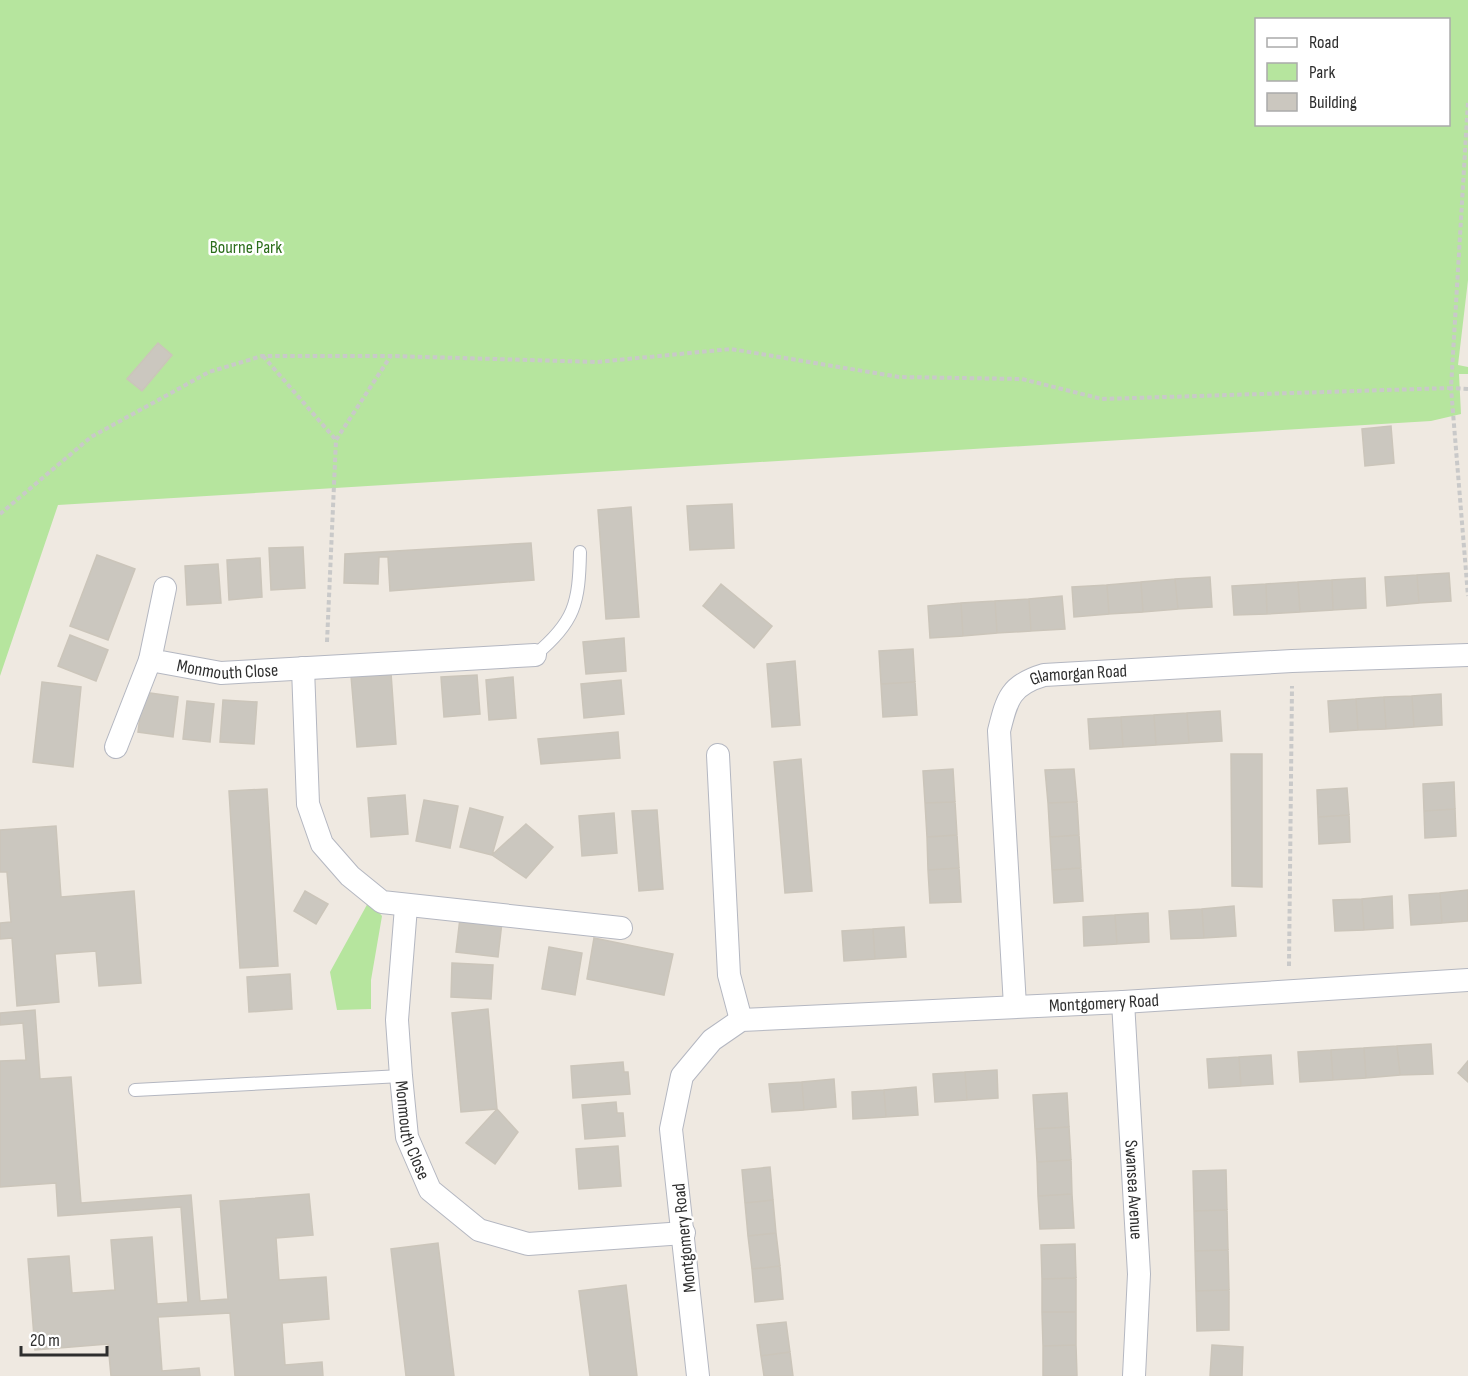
<svg xmlns="http://www.w3.org/2000/svg" width="1468" height="1376" viewBox="0 0 1468 1376" font-family="'Sofia Sans Condensed',sans-serif">
<rect width="100%" height="100%" fill="#efe9e1"/>
<path fill="#b6e59e" fill-rule="evenodd" d="M0 0H1468V280L1458 365 1468 367V374H1459L1461 414 1431 421 58 505 0 676ZM1256 20H1448V124H1256Z
M369 901 382 916 371 980V1009L337 1010 330 972Z"/>
<path fill="#cbc7bf" stroke="#cbc5ba" stroke-width="1.5" d="M158 343 172 355 142 391 127 379Z
M1391 426 1394 463 1365 466 1362 429Z
M732 504 734 548 690 550 687 506Z
M631 507 639 617 606 619 598 510Z
M531 543 534 580 390 591 388 557H379L378 584 344 583 345 554Z
M303 547 305 588 271 590 269 548Z
M97 555 135 569 108 640 70 626Z
M260 558 262 597 229 600 227 560Z
M218 564 221 603 187 605 185 566Z
M1449 573 1451 601 1419 603 1417 575Z
M1417 575 1419 603 1387 606 1385 577Z
M1210 577 1212 607 1178 609 1175 579Z
M1365 578 1366 608 1333 610 1332 580Z
M1175 579 1178 609 1143 612 1141 582Z
M1332 580 1333 610 1300 612 1298 582Z
M1141 582 1143 612 1109 614 1107 585Z
M1298 582 1300 612 1267 614 1266 584Z
M721 584 772 626 754 648 703 606Z
M1266 584 1267 614 1234 615 1232 586Z
M1107 585 1109 614 1074 617 1072 587Z
M1062 596 1065 629 1031 631 1029 599Z
M1029 599 1031 631 997 633 995 601Z
M995 601 997 633 963 636 961 603Z
M961 603 963 636 930 638 928 606Z
M70 635 108 650 96 681 58 666Z
M624 638 626 671 586 674 583 642Z
M913 649 915 682 881 684 879 651Z
M795 661 800 725 772 727 767 664Z
M391 673 396 744 357 747 351 676Z
M477 675 480 714 444 717 441 677Z
M513 677 516 718 489 720 486 680Z
M621 680 624 714 584 718 581 684Z
M42 682 81 687 73 767 33 762Z
M915 682 917 715 883 717 881 684Z
M143 692 178 697 173 737 138 732Z
M1441 694 1442 725 1414 727 1412 696Z
M1412 696 1414 727 1386 729 1384 697Z
M1384 697 1386 729 1358 730 1356 699Z
M1356 699 1358 730 1330 732 1328 701Z
M223 700 257 702 254 744 220 742Z
M187 701 214 704 210 742 183 739Z
M1220 711 1222 741 1189 743 1187 713Z
M1187 713 1189 743 1156 745 1154 715Z
M1154 715 1156 745 1123 747 1121 717Z
M1121 717 1123 747 1090 749 1088 719Z
M618 732 620 758 541 764 538 739Z
M1231 754H1262V887L1232 886Z
M801 759 812 891 785 893 774 762Z
M953 769 955 802 925 803 923 771Z
M1074 769 1077 802 1048 803 1045 770Z
M1454 782 1455 809 1424 811 1423 784Z
M1347 788 1349 815 1318 817 1317 790Z
M267 789 278 966 240 968 229 791Z
M405 795 408 834 371 837 368 798Z
M424 800 458 806 450 848 416 841Z
M955 802 957 835 927 837 925 803Z
M1077 802 1079 835 1050 837 1048 803Z
M470 808 503 817 492 855 460 847Z
M1455 809 1456 836 1425 838 1424 811Z
M657 810 663 889 639 891 632 811Z
M614 813 617 853 582 856 579 816Z
M1349 815 1350 842 1319 844 1318 817Z
M526 824 553 847 526 878 492 855Z
M56 826 61 897 134 891 141 983 99 986 96 951 55 954 59 1002 17 1006 12 938 0 939V923L11 922 7 872H0V830Z
M957 835 959 868 928 870 927 837Z
M1079 835 1081 868 1052 870 1050 837Z
M959 868 961 902 930 903 928 870Z
M1081 868 1083 901 1054 903 1052 870Z
M1468 890V921L1442 923 1440 893Z
M305 891 328 904 316 924 294 911Z
M1440 893 1442 923 1411 925 1409 895Z
M1392 896 1393 928 1364 930 1362 899Z
M1362 899 1364 930 1335 931 1333 900Z
M1234 906 1236 936 1204 938 1202 909Z
M1202 909 1204 938 1171 939 1169 911Z
M1148 913 1149 942 1117 944 1115 915Z
M1115 915 1117 944 1084 946 1083 917Z
M460 918 502 922 498 957 456 952Z
M904 927 906 957 875 959 873 929Z
M873 929 875 959 844 961 842 931Z
M594 938 673 954 664 995 587 979Z
M549 947 582 953 575 995 542 989Z
M452 963 493 965 491 999 451 997Z
M290 974 292 1009 249 1012 247 977Z
M488 1009 497 1109 461 1112 452 1013Z
M35 1010 40 1079 71 1077 81 1203 191 1195 200 1301 228 1299 220 1201 309 1194 313 1235 276 1238 279 1280 326 1277 329 1319 282 1323 285 1365 322 1362 323 1376H235L230 1313 158 1317 162 1371 199 1368 200 1376H111L108 1344 35 1350 28 1259 69 1256 72 1293 115 1290 111 1240 152 1237 157 1304 188 1302 181 1207 58 1216 56 1183 0 1187V1061L26 1060 23 1023 0 1025V1013Z
M1431 1044 1433 1074 1400 1075 1397 1046Z
M1397 1046 1400 1075 1366 1078 1364 1048Z
M1364 1048 1366 1078 1333 1080 1331 1050Z
M1331 1050 1333 1080 1300 1082 1298 1052Z
M1271 1055 1273 1084 1241 1086 1239 1057Z
M1239 1057 1241 1086 1209 1088 1207 1059Z
M1468 1061V1082L1458 1073Z
M623 1062 624 1072H628L630 1094 573 1098 571 1066Z
M997 1070 998 1098 967 1100 965 1072Z
M965 1072 967 1100 935 1102 933 1074Z
M834 1079 836 1107 804 1110 802 1082Z
M802 1082 804 1110 772 1112 769 1084Z
M916 1087 918 1115 886 1117 884 1090Z
M884 1090 886 1117 853 1119 852 1092Z
M1067 1093 1069 1127 1035 1129 1033 1095Z
M616 1102 617 1113H623L625 1136 585 1139 582 1105Z
M497 1109 518 1132 495 1164 466 1143Z
M1069 1127 1071 1160 1037 1162 1035 1129Z
M618 1146 621 1186 579 1189 576 1149Z
M1071 1160 1072 1194 1038 1196 1037 1162Z
M770 1167 773 1200 745 1203 742 1170Z
M1226 1170 1227 1210 1194 1211 1193 1171Z
M1072 1194 1074 1228 1040 1229 1038 1196Z
M773 1200 776 1233 748 1236 745 1203Z
M1227 1210 1228 1250 1195 1251 1194 1211Z
M776 1233 780 1266 752 1269 748 1236Z
M438 1243 454 1376H406L391 1249Z
M1075 1244 1076 1278 1042 1279 1041 1245Z
M1228 1250 1229 1290 1196 1291 1195 1251Z
M780 1266 783 1299 755 1302 752 1269Z
M1076 1278V1312H1042V1279Z
M626 1285 637 1376H590L579 1291Z
M1229 1290V1330L1197 1331 1196 1291Z
M1042 1312H1076V1345L1043 1346Z
M786 1322 790 1352 761 1356 757 1325Z
M1076 1345 1077 1376H1043V1346Z
M1212 1345 1243 1347 1242 1376H1210Z
M790 1352 793 1376H764L761 1356Z"/>
<g fill="none" stroke-linecap="round" stroke-linejoin="round">
<defs>
<path id="service" d="M535 655C575 622 579 603 580 552
M135 1090 401 1076"/>
<g id="minor">
<path id="s1" d="M165 588 150 660 221 673 535 655"/>
<path d="M303 668 308 804 322 844 350 876 382 902 621 928"/>
<path d="M116 747 150 660"/>
<path d="M718 755 729 975 741 1020"/>
<path id="s2" d="M406 907 397 1020 401 1076 407 1137 430 1190 479 1230 528 1244 684 1233"/>
<path id="s3" d="M1123 1002 1139 1274 1134 1376"/>
<path id="s4" d="M1015 1006 999 731C1007 699 1010 685 1044 675L1292 661 1468 655"/>
<path id="s5" d="M698 1376 671 1129 682 1076 712 1040 741 1020 1123 1002 1468 980"/>
</g>
</defs>
<use href="#service" stroke="#b4b7c1" stroke-width="14"/>
<use href="#minor" stroke="#b4b7c1" stroke-width="24"/>
<path stroke="#c9c9c9" stroke-width="4" stroke-dasharray="4.5 3" stroke-linecap="butt" d="M263 356 336 440
M1468 389 1451 388 1468 596
M0 514 91 437 209 372 262 356H391L597 362 731 349 899 377 1022 379 1102 399 1451 388 1468 101
M327 642 336 440 390 357
M1289 966 1292 686"/>
<use href="#service" stroke="#fff" stroke-width="12"/>
<use href="#minor" stroke="#fff" stroke-width="22"/>
</g>
<g text-anchor="middle" stroke-width="5" stroke-linejoin="round" paint-order="stroke">
<g font-size="18" fill="#2c6e1b" stroke="#fff">
<text x="246" y="253">Bourne Park</text>
</g>
<g font-size="18" fill="#2e2e2e" stroke="#fff">
<text dy="6" stroke="none"><textPath href="#s1" startOffset="152">Monmouth Close</textPath></text>
<text dy="6" stroke="none"><textPath href="#s4" startOffset="387">Glamorgan Road</textPath></text>
<text dy="6" stroke="none"><textPath href="#s5" startOffset="748">Montgomery Road</textPath></text>
<text dy="6" stroke="none"><textPath href="#s2" startOffset="225">Monmouth Close</textPath></text>
<text dy="6" stroke="none"><textPath href="#s3" startOffset="188">Swansea Avenue</textPath></text>
<text transform="translate(684 1238) rotate(-96)" y="6">Montgomery Road</text>
</g>
</g>
<rect x="1255" y="18" width="195" height="108" fill="#ffffff" stroke="#ababab" stroke-width="1.5"/>
<rect x="1267" y="38" width="30" height="9" fill="#ffffff" stroke="#ababab" stroke-width="1.5"/>
<text x="1309" y="48" font-size="18" fill="#2e2e2e">Road</text>
<rect x="1267" y="63" width="30" height="18" fill="#b6e59e" stroke="#ababab" stroke-width="1.5"/>
<text x="1309" y="78" font-size="18" fill="#2e2e2e">Park</text>
<rect x="1267" y="93" width="30" height="18" fill="#cbc7bf" stroke="#ababab" stroke-width="1.5"/>
<text x="1309" y="108" font-size="18" fill="#2e2e2e">Building</text>
<path d="M21 1346v9h86v-9" fill="none" stroke="#2e2e2e" stroke-width="3"/>
<text x="30" y="1346" font-size="18" fill="#2e2e2e" stroke="#ffffff" stroke-width="4.5" paint-order="stroke">20 m</text>
</svg>
